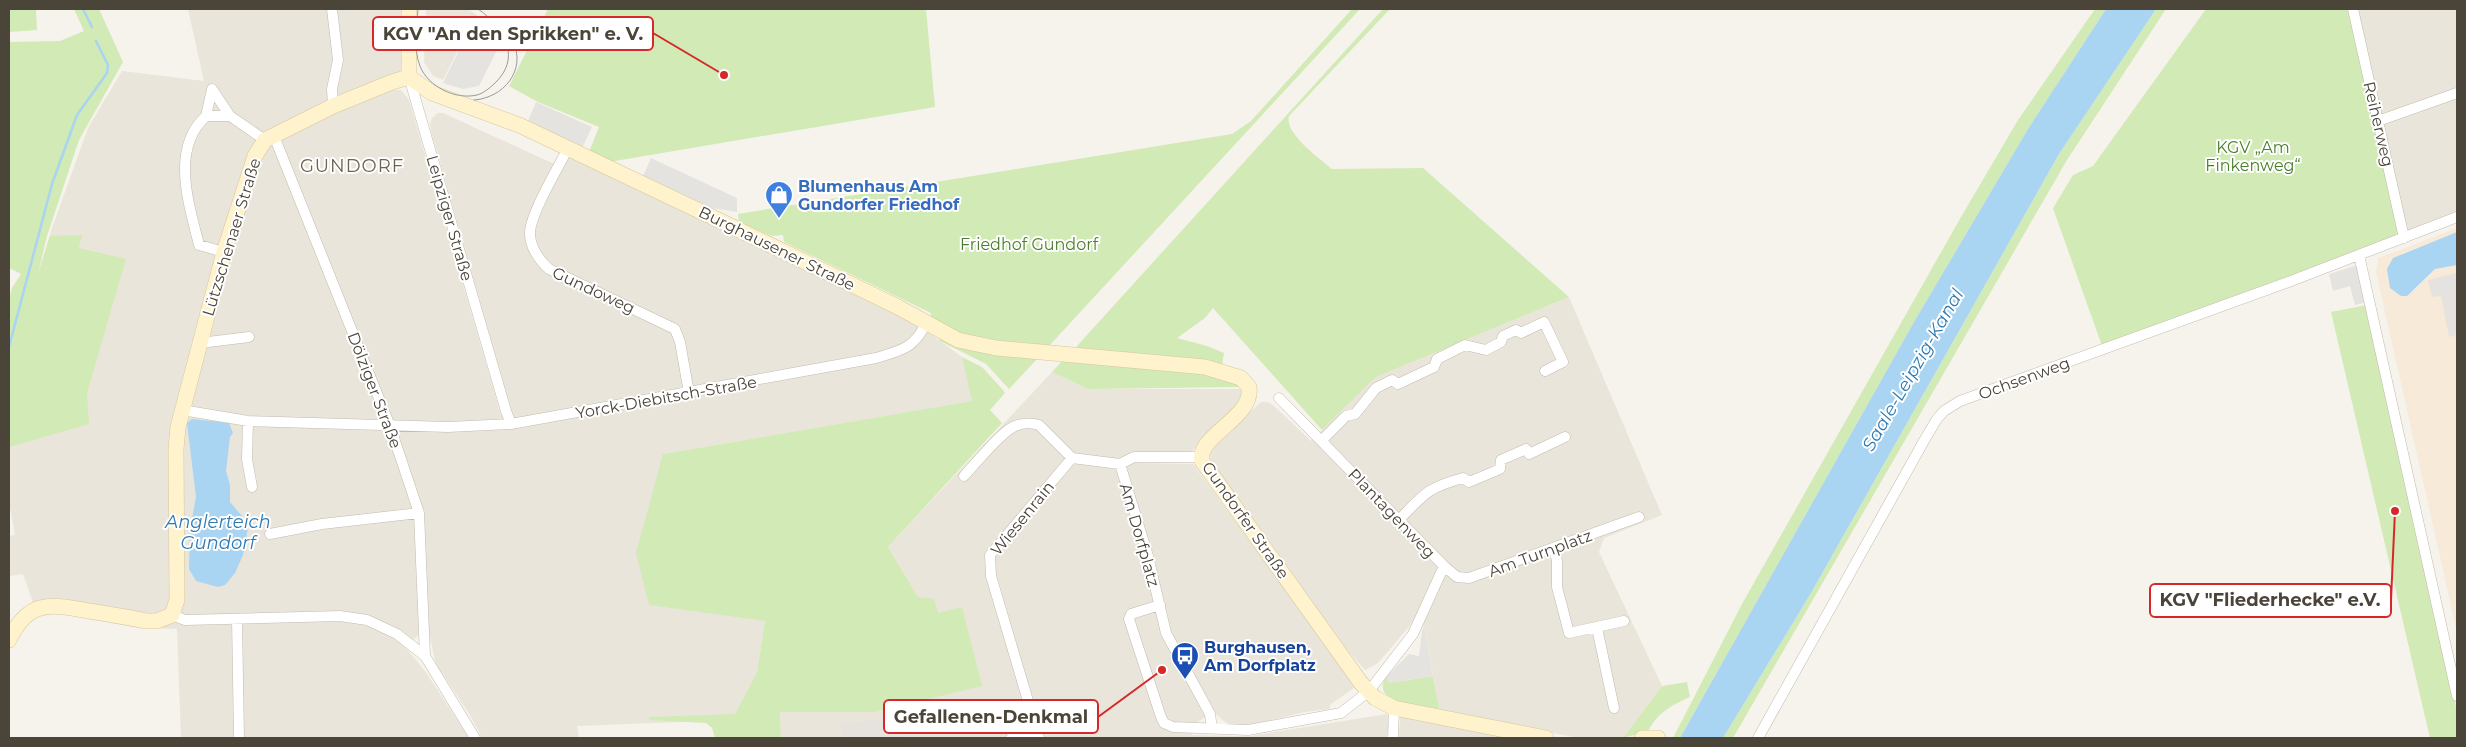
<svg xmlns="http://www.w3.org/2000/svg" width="2466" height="747" viewBox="0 0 2466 747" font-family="Montserrat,sans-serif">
<rect width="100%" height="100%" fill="#f6f3ec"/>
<path fill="#eae5da" d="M188 9H405L403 65 392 90H401L409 100 501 415 512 413 431 131 430 124 432 118 438 113H443L552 163 569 157 910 319 962 357 973 401 663 454 765 621 757 672 732 720 577 726 579 738H482L470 715 436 664 429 634H420L413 640 409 639 404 646 425 671 469 738H181L177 629 133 627 57 613 38 617 23 574 9 576V536L15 535 9 502V367L52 228 88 128 122 71 204 81Z
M426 9H468L471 11 462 42 443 80 433 76 424 62Z
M2357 9H2457V89L2380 117Z
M2457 96V211L2407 231 2382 123Z
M1569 297 1662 515 1604 538 1599 552 1662 686 1623 738H1578L1436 710 1439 707 1424 626 1413 622 1378 663 1365 670 1349 652 1213 466 1210 455 1214 445 1261 402H1268L1273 405 1311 441 1376 377Z
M1052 372 1088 389H1241L1243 396 1240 403 1191 452 1134 453 1136 463 1193 464 1338 661 1354 688 1331 704 1329 709 1305 712 1247 726H1233L1225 722 1214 712 1192 725V735L1250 736 1387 714 1389 725 1386 738H781L780 712H874L938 613 918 597 888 547Z
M1400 717 1433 723 1510 738H1399Z"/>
<path fill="#f7ead8" d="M2457 228V232L2401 254 2412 292 2435 269 2457 265V633L2376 272 2378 258Z"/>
<path fill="#e6e2dd" d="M903 716 910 738H844L840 725Z"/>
<path fill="#d2eab5" d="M9 9H36L37 30 9 32Z
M74 9H99L123 62 79 140 47 236 38 274 50 236 82 235 79 248 126 259 87 393 89 424 9 447V299L12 288 21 274 9 268V42L60 41 84 31Z
M548 9H926L935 107 609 162 589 152 599 127 538 102 509 86Z
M1352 9H1360L1048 347 974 339 931 319V313L784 242 783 235 772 236 739 222 738 214 1232 134 1251 121Z
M1383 9H1390L1289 116C1284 133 1319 158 1332 169L1423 168 1569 297 1376 377 1322 430 1213 308 1205 318 1177 338 1207 346 1224 353 1222 365 1078 348 1077 346Z
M2095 9H2106L2028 129 1914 322 1680 738H1673L1742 604 1961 217 2018 120Z
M2156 9H2166L2067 160 1733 738H1723L1811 593 2059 154Z
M2206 9H2349L2398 235 2102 346 2053 208 2073 175 2093 166Z
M2367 305 2457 711V738H2430L2331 312Z
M943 339 1038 358 1009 389 986 364 938 340Z
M962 357 982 367 1003 390 1005 393 990 410 1002 423 888 547 918 597 934 599 938 613 962 607 982 686 874 712H780L781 738H715L712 728 706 723 650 720 649 717 735 714 757 672 765 621 649 605 636 553 663 454 972 401Z
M1063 360 1195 371 1235 383 1239 387 1088 389 1052 372Z
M1387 676 1389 683 1433 676 1439 707 1436 710C1422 707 1367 702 1387 676Z
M1687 682 1690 697C1672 705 1658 712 1648 731L1623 738 1662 686Z"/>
<path fill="#e5e3e0" d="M471 11 490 25 501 42 479 86 463 89 443 83 463 42Z
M536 102 592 127 582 148 527 123Z
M651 158 737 198V212L712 208 643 176Z
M2358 265 2367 302 2355 305 2350 286 2333 291 2329 274Z
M2457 273V335L2449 337 2441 296 2432 297 2428 280Z
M1424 626 1433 676 1389 683 1387 676 1409 654 1419 656 1422 631Z"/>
<path fill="#a9d4f2" d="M2106 9H2156L2059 154 1811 593 1723 738H1680L1914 322 2028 129Z
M2457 232V265L2435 269 2407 296H2401L2390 288 2387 269 2393 258Z
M192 419 229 423 233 433 230 437 226 471 230 485V502L242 516 248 528 243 555 235 573 225 585 218 587 196 581 189 569 190 529 196 497 187 423Z"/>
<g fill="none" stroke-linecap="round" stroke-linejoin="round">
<path stroke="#a9d4f2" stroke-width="2.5" d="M83 9 92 27
M9 347 52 184 77 115 107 73 108 65 96 41"/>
<defs>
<path id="street" d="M332 9 338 60 332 89 333 106
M2353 9 2404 238
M409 77 506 411 511 424
M206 116C170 149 189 204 199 245L224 252
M230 116H206L212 89 230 116 265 140
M2378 121 2457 93
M274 136 390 426 419 513 425 656
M568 148C558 168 532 211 530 231 529 246 539 260 549 269L675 329 680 342 689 393
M2359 255 2457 696
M200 343 249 337
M182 410 248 421 448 427 511 424 876 358C901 350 914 349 926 323
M248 421 247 459 252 487
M1321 441 1346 416 1355 414 1376 388 1392 380 1398 384 1434 367 1437 359 1465 345 1486 350 1501 342 1503 336 1516 330 1521 333 1544 322 1563 362 1545 371
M1120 464 1148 556 1166 633 1210 714 1212 728
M964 476C974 465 1002 431 1015 426 1022 423 1032 423 1039 425L1072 458
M1399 520C1425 493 1427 488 1463 478L1469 482 1500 469 1501 460 1526 449 1529 454 1565 437
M270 534 322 524 419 513
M1554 548 1557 561V587L1569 633 1624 621
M1444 566 1457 577 1469 578 1639 517
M1160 605 1131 614 1129 619 1161 717 1164 723 1173 727 1248 730 1341 713 1369 691 1413 634 1444 566 1279 398
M172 615 185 620 340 616 367 620 397 634 425 656 475 738
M237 619 239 738
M1597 628 1614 708
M1011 738 1037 731
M1039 738 991 576 990 555 1072 458 1120 464 1134 457H1201
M1393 738 1394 708
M1758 738 1925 439 1937 419 1944 411 1960 401 2291 281 2457 217"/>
<path id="secondary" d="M409 9V77
M409 77 432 93 519 125 729 225 898 307 958 340 996 348 1205 367 1241 378 1249 387C1254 418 1196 436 1202 461L1361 683 1375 698 1394 708 1546 738
M9 640C28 599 51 604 89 611 108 614 127 617 146 621H157L172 615 177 600 176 449 178 427 224 252 255 156 265 140 333 106 392 82 409 77
M1642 738H1658"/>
</defs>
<use href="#street" stroke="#c2bbae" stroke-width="11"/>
<use href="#secondary" stroke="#d6c79b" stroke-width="16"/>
<use href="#street" stroke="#fff" stroke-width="10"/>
<use href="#secondary" stroke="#fff3cd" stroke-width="15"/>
<path stroke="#9a9a9a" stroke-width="1" d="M418 9C417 27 413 49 420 66 428 87 456 100 477 95 484 93 491 87 496 82 522 56 503 26 478 9
M474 100C503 98 527 71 513 41"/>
</g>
<defs>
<symbol id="shop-pin" viewBox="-11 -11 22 30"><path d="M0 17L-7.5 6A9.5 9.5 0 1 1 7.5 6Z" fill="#3f7fe0" stroke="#fff"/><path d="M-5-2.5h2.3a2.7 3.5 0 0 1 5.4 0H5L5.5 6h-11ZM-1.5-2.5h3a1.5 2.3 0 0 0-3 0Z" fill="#fff"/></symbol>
<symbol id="bus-pin" viewBox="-11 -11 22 30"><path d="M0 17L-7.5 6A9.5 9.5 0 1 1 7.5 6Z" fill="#1a4fb4" stroke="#fff"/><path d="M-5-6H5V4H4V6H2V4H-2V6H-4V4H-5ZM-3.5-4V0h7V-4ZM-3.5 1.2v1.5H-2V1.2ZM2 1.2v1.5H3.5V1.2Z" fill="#fff"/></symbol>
</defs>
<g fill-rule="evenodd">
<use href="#shop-pin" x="763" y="179" width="32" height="43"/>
<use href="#bus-pin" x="1169" y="640" width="32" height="43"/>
</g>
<g text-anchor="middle" stroke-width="4" stroke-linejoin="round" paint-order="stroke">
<g font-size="16" fill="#4b4439" stroke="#fff">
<text transform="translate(2379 124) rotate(77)" y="6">Reiherweg</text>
<text transform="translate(450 218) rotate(74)" y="6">Leipziger Straße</text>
<text transform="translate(231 237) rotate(-73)" y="6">Lützschenaer Straße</text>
<text transform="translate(777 248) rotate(26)" y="6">Burghausener Straße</text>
<text transform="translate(594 290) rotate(25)" y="6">Gundoweg</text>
<text transform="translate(2024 378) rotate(-20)" y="6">Ochsenweg</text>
<text transform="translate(375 390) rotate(69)" y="6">Dölziger Straße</text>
<text transform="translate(666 397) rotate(-10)" y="6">Yorck-Diebitsch-Straße</text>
<text transform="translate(1392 513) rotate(46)" y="6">Plantagenweg</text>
<text transform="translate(1022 518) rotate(-51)" y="6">Wiesenrain</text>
<text transform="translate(1246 520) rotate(55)" y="6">Gundorfer Straße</text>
<text transform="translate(1140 535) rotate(74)" y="6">Am Dorfplatz</text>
<text transform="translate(1540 553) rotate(-20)" y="6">Am Turnplatz</text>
</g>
<g font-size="16" fill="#4a7f2a" stroke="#fff">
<text x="2253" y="153">KGV „Am<tspan x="2253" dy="18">Finkenweg“</tspan></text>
<text x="1029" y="250">Friedhof Gundorf</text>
</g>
<g font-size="16" font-weight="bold" fill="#366cbe" stroke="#fff" text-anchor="start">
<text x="798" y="192">Blumenhaus Am<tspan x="798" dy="18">Gundorfer Friedhof</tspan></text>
</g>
<g font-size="16" font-weight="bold" fill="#164399" stroke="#fff" text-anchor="start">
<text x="1204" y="653">Burghausen,<tspan x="1204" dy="18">Am Dorfplatz</tspan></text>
</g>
<g font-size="18" letter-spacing="1" fill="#6e6250" stroke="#fff">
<text x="352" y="172">GUNDORF</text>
</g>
<g font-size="18" font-style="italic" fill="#2e7ab2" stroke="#fff">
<text transform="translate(1913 370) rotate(-60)" y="6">Saale-Leipzig-Kanal</text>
<text x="218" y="528">Anglerteich<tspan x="218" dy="21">Gundorf</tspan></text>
</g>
</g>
<path fill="none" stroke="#d62828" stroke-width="2" d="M724 75L653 33M2395 511L2391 600M1162 670L1098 717"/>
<g fill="#d62828" stroke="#fff" stroke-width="2">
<circle cx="724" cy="75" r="5"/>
<circle cx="2395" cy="511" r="5"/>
<circle cx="1162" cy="670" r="5"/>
</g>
<g fill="#fff" stroke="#d62828" stroke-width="2">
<rect x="373" y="17" width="280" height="33" rx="5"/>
<rect x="2150" y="584" width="241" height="33" rx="5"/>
<rect x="884" y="700" width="214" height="33" rx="5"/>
</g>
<g font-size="18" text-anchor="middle" font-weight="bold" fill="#4b4439">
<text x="513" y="40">KGV "An den Sprikken" e. V.</text>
<text x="2270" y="606">KGV "Fliederhecke" e.V.</text>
<text x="991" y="723">Gefallenen-Denkmal</text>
</g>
<rect width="2466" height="747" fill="none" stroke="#4b4439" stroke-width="20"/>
</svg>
